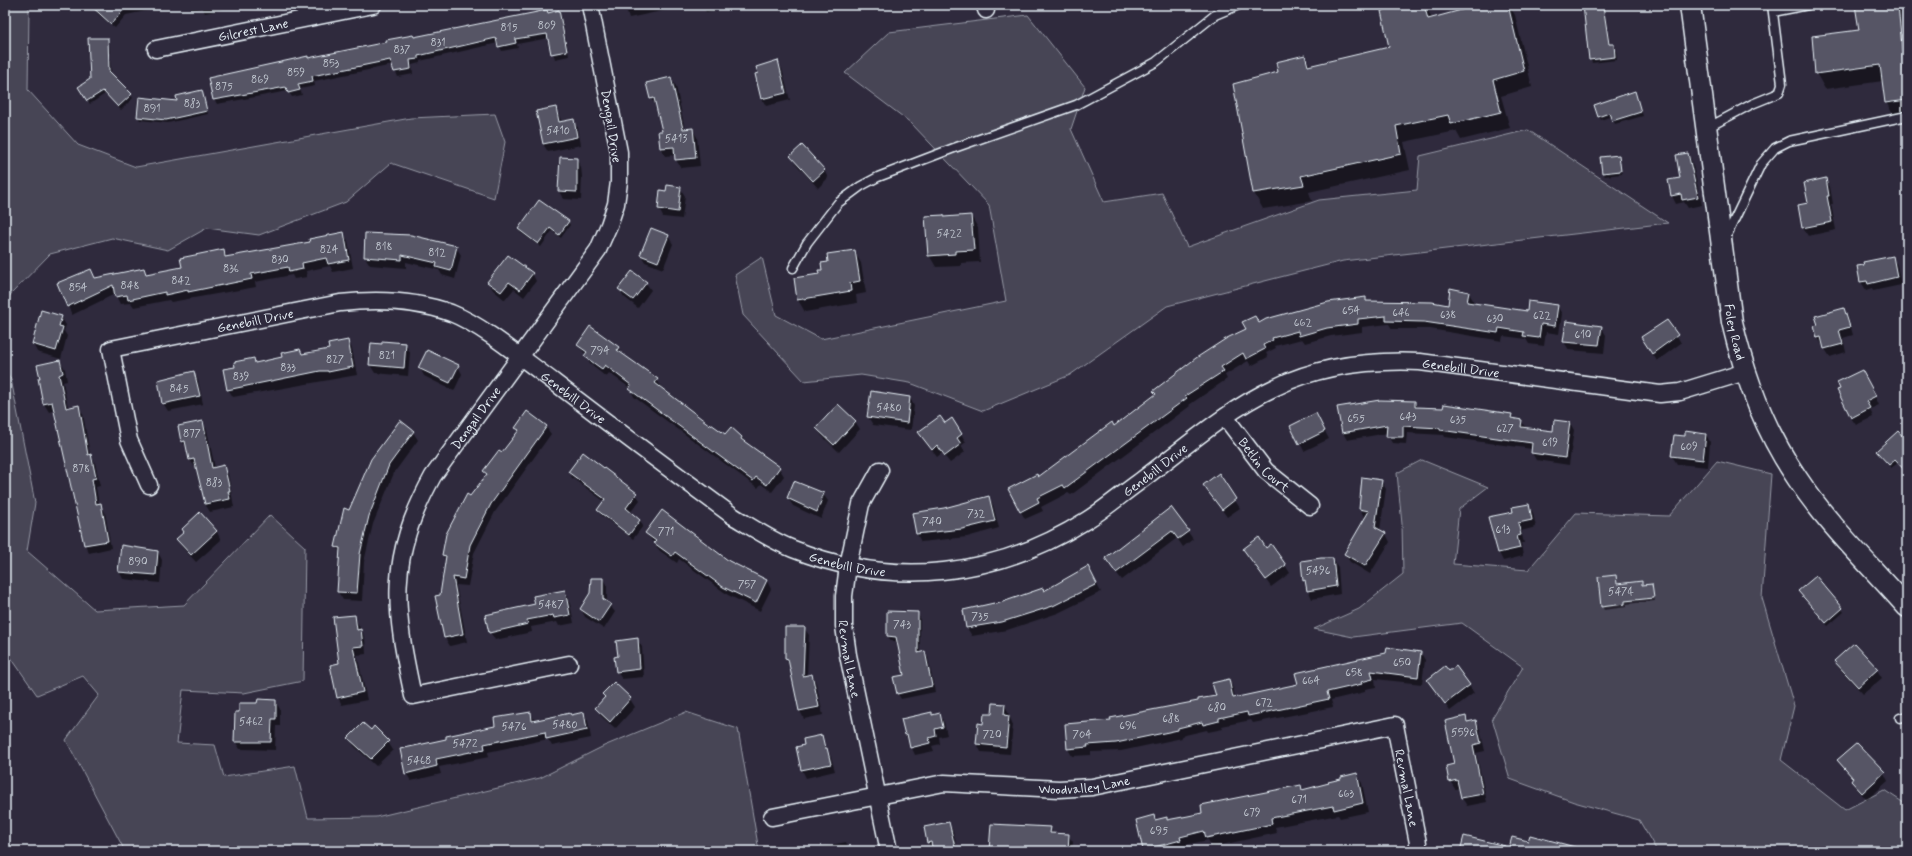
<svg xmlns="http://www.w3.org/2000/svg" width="1912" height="856" viewBox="0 0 1912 856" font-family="Mynerve,sans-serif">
<rect width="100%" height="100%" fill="#2f2a3d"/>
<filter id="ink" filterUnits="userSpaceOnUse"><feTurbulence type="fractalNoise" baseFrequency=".025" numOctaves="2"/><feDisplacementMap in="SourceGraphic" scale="8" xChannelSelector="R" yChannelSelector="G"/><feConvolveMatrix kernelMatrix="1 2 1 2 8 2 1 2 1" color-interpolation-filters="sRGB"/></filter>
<g filter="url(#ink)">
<path fill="#464455" stroke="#979aa6" d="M5 5 29 7 28 90 78 145 136 167 411 118 495 114 505 142 494 198 391 163 346 202 259 235 207 228 168 250 112 238 50 254 11 294 5 304Z
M1028 15 1085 87 1071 129 1104 202 1162 193 1187 247 1319 200 1417 190 1420 156 1528 130 1668 223 1343 261 1167 306 1070 375 983 411 910 383 861 375 804 381 743 315 735 275 762 257 776 315 821 339 1006 301 989 205 911 123 845 73 889 32Z
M5 370 11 379 35 503 27 551 95 610 184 605 270 515 305 547 303 681 244 693 183 690 177 743 215 745 224 777 295 766 308 818 376 817 540 778 604 746 686 712 738 729 759 851H125L66 740 99 695 83 676 37 695 5 649Z
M1422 460 1488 487 1459 509 1453 564 1528 570 1576 513 1669 516 1717 461 1771 474 1762 598 1794 706 1781 760 1845 810 1884 790 1907 805V851H1657L1639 820 1574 802 1510 779 1492 718 1523 667 1462 623 1353 637 1314 629 1359 609 1403 574 1402 524 1397 473Z"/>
<path fill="#0007" fill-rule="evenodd" d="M99 5H175L126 15 115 28 98 14 95 9Z
M189 5H227L228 8 205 13 202 8 192 10Z
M625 5H690L629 18Z
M702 5H720L721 9 706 12Z
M1405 5H1426L1432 19 1484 5H1509L1515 15 1532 87 1501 96 1510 128 1461 140 1456 131 1404 142 1410 170 1309 192 1312 201 1263 209 1254 193 1235 85 1279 73 1305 57 1311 67 1391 48Z
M1599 5H1602L1604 8 1610 45H1614L1616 48 1617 60 1592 63 1590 59Z
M1856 5H1904L1907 34V116L1895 118 1886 102 1883 81 1825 89 1816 73 1860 31Z
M559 11 561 16 569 56 555 59 549 38 517 44 518 48 502 51 498 43 420 61V63L412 65 413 74 398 77 393 65 314 81 315 86 300 89 302 95 292 97 288 91 217 104 214 99 308 59Z
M107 39 109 42 111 74 133 98 121 110 105 94 90 104 81 91 91 79Z
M777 61 782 69 790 100 766 106 762 99Z
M671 79 676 86 685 130 692 129 697 137 700 166 681 168 676 160V155L665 156 661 148 663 132 657 106 651 99Z
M202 91 208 114 168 123 140 120 138 117 179 102Z
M1636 95 1643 116 1615 124 1612 116 1601 120 1599 116Z
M556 108 562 123 573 121 578 128 581 145 548 152 543 144 537 112Z
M1688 154 1692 162 1702 205 1688 208 1684 202 1676 204 1672 196 1681 179Z
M791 156 824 170 828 178 818 188 796 164Z
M1618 156 1622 174 1605 176 1603 173Z
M576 159 581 167 582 176 581 200 563 199 559 191Z
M1825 179 1830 187 1833 204H1831L1836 230 1808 236 1803 228 1799 206 1809 204Z
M680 188 685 196 682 219 663 217 659 209 667 192Z
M943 216 945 218 971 216 978 228 980 262 961 263V266L936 267 929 255Z
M568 222 570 225 561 238 552 231 541 247 521 233 519 229Z
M343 233 348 241 353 268 333 272 330 266 306 271 307 277 294 279 292 275 255 282 256 287 171 302 169 300 134 307 131 303 120 304 115 294 72 315 58 284 95 279 144 269 147 275 183 267 223 250 228 258 311 243Z
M668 236 673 244 663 269 645 262 641 255Z
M456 247 461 255 455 279 442 275 439 270 406 262V268L370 265 365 257Z
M854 251 861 263 866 293 856 295 857 303 805 312 798 300 829 262Z
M1892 257 1897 265 1901 285 1873 291 1872 288 1866 290 1861 282Z
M532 273 536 281 524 297 514 289 505 300 493 290 489 283Z
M646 283 651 290 638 308 624 297 620 290Z
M1468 292 1473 300V304L1528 312 1557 306 1562 314 1559 334 1546 332 1544 346 1529 344 1526 339 1503 336 1502 341 1430 329H1392L1389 324 1362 327V332L1331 336 1305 343 1302 339 1275 346 1276 348 1266 353 1268 357 1251 366 1248 361 1225 375 1227 379 1189 405 1190 406 1071 495 1068 493 1041 507 1043 511 1025 519 1021 512 1038 478 1114 427 1259 324 1365 298 1368 302 1448 306ZM1467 298H1469L1468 307H1466Z
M1844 309 1848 317 1853 335 1843 338 1846 352 1830 357 1818 338 1815 327Z
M42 311 61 317 66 325 64 331 67 336 61 359 37 352 33 344Z
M1601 327 1606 335 1604 353 1569 350 1564 342Z
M1677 336 1681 343 1657 361 1647 345Z
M348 341 352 349 357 375 233 397 228 389 237 368 254 359 256 363 283 358 300 350 303 355 330 350Z
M405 344 410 352 408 376 375 373 370 365Z
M578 345 618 348 622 354 657 380 662 388 661 389 710 427 725 436 742 437 745 444 779 468 784 476 772 492 761 484 758 488 634 397 630 388 609 373 606 377 590 364 586 355Z
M60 361 65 369 67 381 63 382 68 408 78 406 83 414 90 455 95 463 100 486 96 487 99 505 105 512 111 548 89 553 85 545 55 410 49 412 44 404 38 366Z
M458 366 462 374 454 391 424 376 420 368Z
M194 372 198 380 203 404 168 411 163 403Z
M1867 379 1879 405 1870 409 1873 417 1856 425 1851 418Z
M910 398 914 406 911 430 873 425 868 417Z
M1415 402 1418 408 1511 415 1514 420 1521 421 1526 428 1554 432 1570 423 1574 430 1569 465 1536 460 1532 453V449L1445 437 1444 435 1407 433 1406 444 1392 443 1388 436V433L1347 440 1343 433Z
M952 420 966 442 961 446 965 452 950 463 942 453 937 457 924 440Z
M855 421 860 429 839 452 822 436 817 428Z
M202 422 207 430 215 468 224 466 228 474 234 507 210 512 205 504 197 467H195L190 460 188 449 182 441Z
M1320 422 1329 439 1304 451 1292 427Z
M546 427 551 434 495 512 474 553 468 586 456 585 467 642 450 646 445 638 440 596 446 560 443 555 470 497 487 475 484 471 503 454 519 432 516 428Z
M413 432 418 440 394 473 373 524 364 562 362 601 343 600 338 592 341 555 336 546 350 511Z
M1706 434 1710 442 1708 467 1677 464 1672 456 1686 437Z
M1907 443V473L1898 463 1891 468 1877 451Z
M583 453 636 494 640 500 630 513 640 520 643 526 633 539 601 515 598 510 604 501 572 478 569 472Z
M1218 475 1240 508 1227 517 1204 485Z
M1363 478 1381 481 1386 489 1380 530 1386 534 1390 542 1370 574 1350 562 1345 554 1366 517H1364L1360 509Z
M823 494 828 501 821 519 793 506 788 498Z
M988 497 993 505 999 528 967 537 921 542 917 534 913 514 945 509Z
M1528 505 1533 513 1536 527 1521 531 1524 543H1521L1523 556 1503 561 1499 553 1514 513Z
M1171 508 1193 539 1183 547 1177 538 1122 580 1111 566Z
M200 514 217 532 221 540 196 562 182 547 177 539Z
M646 533 729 561 767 581 771 589 760 611 728 595 679 559 677 563 660 551Z
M1244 549H1266L1285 565 1290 573 1271 587Z
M158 552 162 560 160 583 123 579 119 571Z
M1333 560 1338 567 1340 594 1312 599 1304 580Z
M1092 575 1101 592 1058 613 1007 630 972 636 967 628 964 610 995 606Z
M1615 576 1618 585 1641 582 1643 586 1652 585 1655 601 1627 604V607L1604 610 1602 606Z
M1816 577 1844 612 1828 626 1802 595Z
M603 579 607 586V602L615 612 604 629 585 617 581 609Z
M565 591 569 599 574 623 559 626 557 622 531 627 532 632 495 640 490 632 536 605Z
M917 613 920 618V653L925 652 928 658 935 692 901 699 898 694 905 675 898 642 891 641 888 636Z
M354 616 365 638 366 654 357 655 367 700 342 705 338 697 340 664Z
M786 628H804L809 635 807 676 812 675 816 683 823 715 804 719 800 711 790 667 786 658Z
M637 639 642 647 644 677 622 679 617 672 620 657Z
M1854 644 1877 670 1882 678 1863 694 1840 669 1835 661Z
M1421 653 1425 660 1422 684 1375 679 1376 687 1365 689V692L1331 700 1333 707 1253 723 1251 720 1222 726 1223 729 1208 732 1207 730 1181 736 1182 738 1121 751 1091 752V755L1072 756 1068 749 1112 721 1217 696 1229 680 1233 688 1235 698 1299 685Z
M1456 667 1474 693 1450 711 1428 680 1449 672Z
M603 694 630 699 635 707 615 729 601 716 597 708 606 698Z
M275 701 280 709V726H276L275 750 240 749 235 741 240 713 258 704Z
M1005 705 1013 725 1010 754 981 752 977 744 984 725Z
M530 713 535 721 583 713 588 721 591 738 552 746 548 739 488 752 489 757 439 767 441 774 411 781 406 773 497 727Z
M932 713 933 715 939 714 944 722 947 735 939 737 940 744 932 746 934 751 915 755 906 735Z
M1465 717 1469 723 1476 721 1480 729 1485 751 1476 753 1487 802 1467 806 1462 798 1460 788 1455 789 1450 781Z
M374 728 388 742 393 750 376 766 354 746 350 738 371 731Z
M821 736 831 757 835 771 806 778 802 770 797 748 806 746Z
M1839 760 1884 773 1888 781 1867 800 1857 789 1852 781 1853 780Z
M1356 774 1362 783 1368 812 1340 818 1338 815 1275 827 1277 833 1212 847 1208 840 1185 845V849L1177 851 1144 850 1137 820 1153 816 1156 821 1166 818 1168 821 1188 817 1300 786 1303 790 1330 784Z
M948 823 953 831 958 851 932 850 928 842Z
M1050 828 1053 834 1068 835 1073 842 1072 851H990Z
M846 842 850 851H818L817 848Z"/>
<path fill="#575565" stroke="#e8f1f8" d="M90 5H128L111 24Z
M1401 5H1424L1428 19 1480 5H1508L1524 71 1493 80 1501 112 1451 124 1448 115 1396 126 1401 154 1301 176 1304 185 1253 193 1233 84 1278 72 1276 62 1305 55 1308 66 1389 47 1381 11Z
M1583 5H1603L1609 44H1614L1615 57 1589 60Z
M1855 5H1898L1907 100 1885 103 1880 65 1815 74 1812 36 1859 30Z
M547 10 548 13 559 10 567 51 551 54 547 34 515 39 516 43 498 47 496 38 418 56V59L410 60 411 69 394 72 390 60 312 76 313 81 298 84 300 90 288 93 286 87 213 100 208 78 308 56V58L352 49 387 42 386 40 413 35 414 37Z
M88 38H108L109 71 132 94 118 107 103 91 87 101 78 87 90 79Z
M778 60 786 93 761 99 755 74 758 73 756 67Z
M671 77 683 129 693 128 696 158 675 160 674 147 660 148 658 131H662L654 98 650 99 646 83Z
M202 90 207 111 166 120 137 117 139 97 177 101 176 96Z
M1635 91 1641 112 1612 121 1609 113 1598 117 1594 105Z
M556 107 559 122 574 119 577 137 543 144 536 111Z
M802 145 825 170 813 181 790 156Z
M1688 153 1698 197 1682 200 1681 194 1671 196 1668 180 1680 178 1676 155Z
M1619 155 1621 171 1602 173 1600 157Z
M560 157 577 158V192L558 191Z
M1826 178 1829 196H1827L1832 222 1802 228 1798 205 1808 203 1804 183Z
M667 185 681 187 678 212 658 209 660 190 666 191Z
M539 200 569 221 559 235 550 228 538 244 518 229Z
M944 215V217L971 215 974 250 955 251V254L928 256 925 216Z
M651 228 669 235 658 262 640 255Z
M344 232 349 260 328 264 326 258 302 263 303 269 289 272 288 267 251 274 252 279 188 292V290L165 295V292L128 300 127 295 115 297 113 285 67 307 57 283 91 269 95 278 144 268 146 274 182 267 180 258 195 255 224 249 225 257 310 242 309 239Z
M365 233 411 235 457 246 451 271 436 267 437 263 402 255V260L364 257Z
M855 250 860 281 850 283 851 291 797 300 794 278 819 274 818 270H822L821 263 828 262 827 254Z
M508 255 533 273 520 290 509 282 501 292 487 282Z
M1893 256 1897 277 1868 284 1867 281 1860 282 1857 266 1864 265 1863 262Z
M632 271 647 282 633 300 618 289Z
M1450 288 1469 292 1467 302 1527 311 1528 301 1558 305 1555 326 1541 324 1539 338 1523 336 1524 332 1499 328 1498 333 1424 322 1386 321V316L1358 319V324L1327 328 1299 336 1298 331 1272 338 1273 340 1263 345 1265 349 1246 359 1243 353 1221 367 1224 371 1185 396 1187 398 1065 488 1063 485 1037 498 1039 502 1020 512 1008 489 1037 474 1038 477 1112 422 1114 426 1156 394 1153 391 1196 358 1227 338 1246 329 1242 322 1255 316 1259 323 1266 319 1328 302 1366 297V301L1432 302 1448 305Z
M1844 308 1850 327 1839 330 1843 344 1824 349 1821 337 1817 338 1814 326 1818 325 1815 316Z
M41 310 62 316 59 326 63 327 56 351 32 344Z
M1667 320 1678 335 1652 354 1641 337Z
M1566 321 1602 326 1599 345 1563 342Z
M590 326 619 347 617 350 658 379 655 383 710 425 711 424 725 434 731 427 742 437 741 439 780 467 767 485 756 477 753 481 629 389 631 385 605 365 602 369 584 356 587 352 577 345Z
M348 340 353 367 328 372V371H320L227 390 223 369 235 367 234 362 254 358 255 363 282 357 281 353 300 349 302 354 329 349 328 344Z
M382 341 406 343 404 368 369 365 371 343 382 344Z
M427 350 459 365 450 383 418 368Z
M60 360 63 373 59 375 66 408 79 405 88 455 91 454 96 478 92 479 96 504 101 503 108 541 84 545 52 402 43 404 38 378H40L37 365Z
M1862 370 1876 396 1866 401 1870 408 1851 418 1837 390 1840 389 1837 382Z
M194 371 200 396 162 404 158 380Z
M871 391 910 397 907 423 867 417Z
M1380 400 1415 401V407L1443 408 1444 404 1512 414 1511 418 1522 420 1521 427 1553 431 1554 420 1570 422 1565 458 1531 453 1532 443 1440 430V428L1403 426V437H1386L1387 425 1342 433 1337 407Z
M838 404 856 421 834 445 816 428Z
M527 411 547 426 491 504 470 545 464 579 453 577 463 634 444 638 435 596 440 595 446 556 442 555 446 534 467 494 470 496 487 474 483 471 499 450 502 452 519 430 515 428Z
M1316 413 1325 431 1299 444 1290 426Z
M940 416 945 423 952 418 962 434 957 438 961 444 945 456 937 445 932 450 918 432Z
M400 420 414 431 389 465 369 516 360 554 357 593 337 592 340 548 335 547 344 508 349 510 371 459Z
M203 421 212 468 224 465 230 491H228L230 499 205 504 194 459 189 460 185 441 181 442 178 426Z
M1685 431 1706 434 1703 460 1671 456 1674 435 1685 436Z
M1898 431 1907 441V473L1895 460 1889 465 1876 451Z
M583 452 637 493 626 508 640 520 629 535 597 510 605 499 568 472Z
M1219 473 1236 499 1222 510 1203 485Z
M1362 477 1382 480 1375 527 1386 533 1365 566 1344 554 1369 511 1359 509Z
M794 481 824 493 817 512 787 498Z
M989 496 995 521 962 529 916 534 912 513 944 508Z
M1529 504 1532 520 1518 523 1521 535 1517 536 1520 548 1498 553 1488 517 1513 512 1512 507Z
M1171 507 1189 531 1178 539 1172 531 1116 573 1105 558Z
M662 510 729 561 767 580 756 603 723 587 675 552 672 556 654 543 656 541 645 533Z
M200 512 217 531 191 555 176 539 184 532 182 529Z
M1259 537 1266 548 1271 544 1286 565 1266 580 1243 549Z
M121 545 158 551 156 575 118 572Z
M1321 558H1333L1336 586 1307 591 1305 580 1303 581 1301 561Z
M1088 566 1097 584 1053 606 1002 622 966 628 963 610 994 603V605L1043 588 1044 591Z
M1616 575 1617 584 1642 581V585L1652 584 1654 598 1625 601V604L1601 607 1598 577Z
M1816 576 1843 608 1826 623 1798 591Z
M591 578H603V599L611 604 599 622 580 609 590 593Z
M565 590 570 615 554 618 553 615 527 620 528 624 489 633 485 615 535 604 533 596Z
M887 611 918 612V653L925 651 932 686 897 694 893 677 904 675 896 637 887 636Z
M355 615 357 630 361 629 363 646 353 647 363 692 337 698 330 665 339 663 333 617Z
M785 627H805L803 676 812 674 819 707 799 711 788 659 785 658Z
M638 638 640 669 616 672 614 657 618 656 616 641Z
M1854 643 1878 669 1858 687 1834 661Z
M1387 647 1421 652 1418 677 1371 671 1373 679 1361 682 1362 684 1327 692 1329 699 1248 716 1247 712 1219 718V721L1203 725 1202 722 1178 728V730L1116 743 1087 745 1088 747 1067 749 1065 724 1111 720 1110 718 1198 701V699L1216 696 1212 683 1229 679 1233 698 1298 684 1295 673 1386 653Z
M1445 666 1449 671 1456 666 1470 685 1445 704 1427 680Z
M614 682 631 698 610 722 595 708 605 697 602 694Z
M258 699 276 700V719H272L271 742H234L235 712H239V703H257Z
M993 703 1005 704 1004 715 1009 716 1006 747 976 744 978 723 983 724 984 714H992Z
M531 712 532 721 570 713 571 715 584 712 587 730 546 739 545 732 484 744 485 749 436 759 437 766 405 774 400 749 446 739V736L495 726 494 718Z
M932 712V715L940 713 943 727 935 729 936 736 929 738 930 743 910 748 907 734 905 735 901 719Z
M1466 716 1467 722 1476 720 1481 743 1473 745 1483 794 1461 798 1457 780 1449 782 1446 766 1454 764 1445 721Z
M363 723 371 730 374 726 389 741 371 759 348 738Z
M822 735 825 748H827L831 764 801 770 796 747 804 745 803 739Z
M1857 743 1885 772 1862 793 1851 781 1853 778 1837 760Z
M1357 773 1363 803 1334 810 1333 806 1271 818 1272 824 1206 838 1204 831 1180 837 1181 840 1143 850 1136 820 1154 815 1155 820 1167 817V820L1188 816 1202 813 1201 805 1301 785 1302 790 1329 783 1328 782 1341 779V777Z
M949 822 956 851H933L931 842 927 843 924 827Z
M991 824 1051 827 1050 833 1069 834 1068 851H989Z
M1530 835 1575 847V851H1508L1512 837 1528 841Z
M1464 836 1505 846V851H1460Z"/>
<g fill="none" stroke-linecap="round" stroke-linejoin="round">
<defs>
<path id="service" d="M1773 12 1808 5
M1707 128 1752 104 1779 93 1782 84 1772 5
M1726 237 1761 164 1775 148 1789 141 1907 116
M793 268 807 243 838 203 861 186 878 177 954 148 1076 105 1156 62 1215 15 1239 5
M1900 718 1907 716"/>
<g id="minor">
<path d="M985 5 986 10"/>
<path id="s1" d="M156 49 373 5"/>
<path id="s2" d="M1225 417 1266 471 1310 506"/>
<path id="s3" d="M880 470 861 504 848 566 844 596V626L848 655 889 851"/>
<path id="s4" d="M149 485 129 440 111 349 340 303C377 299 415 300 451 313 484 326 525 361 554 382 613 427 673 472 733 516 753 528 772 541 793 549 893 589 997 577 1087 520 1105 509 1122 494 1139 482 1183 449 1226 410 1276 387 1321 365 1371 360 1420 362L1660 394 1680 392 1745 372"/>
<path id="s5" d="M569 664 413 696C394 608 387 559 433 476L598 250 609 225 616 204 619 182V152L590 5"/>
<path id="s6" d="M772 817 944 783 1059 789 1092 787 1395 725 1418 843V851"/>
</g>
<g id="tertiary">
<path id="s7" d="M1690 5 1732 322C1745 378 1764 430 1797 478 1828 525 1870 565 1907 607"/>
</g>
</defs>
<use href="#service" stroke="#e8f1f8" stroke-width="11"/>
<use href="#minor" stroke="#e8f1f8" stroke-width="19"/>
<use href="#tertiary" stroke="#e8f1f8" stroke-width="23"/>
<use href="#service" stroke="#2f2a3d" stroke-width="8"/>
<use href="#minor" stroke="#2f2a3d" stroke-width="16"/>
<use href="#tertiary" stroke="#2f2a3d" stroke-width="20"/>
</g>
</g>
<g text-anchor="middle" stroke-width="4" stroke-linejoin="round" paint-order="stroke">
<g font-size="11" fill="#c4cad3">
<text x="547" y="29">809</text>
<text x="509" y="31">815</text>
<text x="438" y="46">831</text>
<text x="402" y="53">837</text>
<text x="331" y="67">853</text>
<text x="296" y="76">859</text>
<text x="260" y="83">869</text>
<text x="224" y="90">875</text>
<text x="192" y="107">883</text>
<text x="152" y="112">891</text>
<text x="558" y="134">5410</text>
<text x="676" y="142">5413</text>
<text x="949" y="237">5422</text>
<text x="384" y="250">818</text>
<text x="329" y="253">824</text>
<text x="437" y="256">812</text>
<text x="280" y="263">830</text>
<text x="231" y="272">836</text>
<text x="181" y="284">842</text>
<text x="130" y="289">848</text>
<text x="78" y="291">854</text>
<text x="1351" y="314">654</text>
<text x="1401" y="316">646</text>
<text x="1448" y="318">638</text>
<text x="1542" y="319">622</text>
<text x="1495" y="322">630</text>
<text x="1303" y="326">662</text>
<text x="1583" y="338">610</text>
<text x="600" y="354">794</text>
<text x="387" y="359">821</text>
<text x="335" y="363">827</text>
<text x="288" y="371">833</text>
<text x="241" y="380">839</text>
<text x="179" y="392">845</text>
<text x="889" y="411">5480</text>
<text x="1408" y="420">643</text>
<text x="1356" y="422">655</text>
<text x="1458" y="423">635</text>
<text x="1505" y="432">627</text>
<text x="192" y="437">877</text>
<text x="1550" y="446">619</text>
<text x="1689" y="450">609</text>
<text x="81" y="472">878</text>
<text x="214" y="486">883</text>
<text x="976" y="517">732</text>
<text x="932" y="525">740</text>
<text x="1503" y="533">613</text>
<text x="666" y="535">771</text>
<text x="138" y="565">890</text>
<text x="1318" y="574">5496</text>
<text x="747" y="588">757</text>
<text x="1621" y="595">5474</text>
<text x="551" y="608">5487</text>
<text x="980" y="620">735</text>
<text x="902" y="628">743</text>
<text x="1402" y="666">650</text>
<text x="1354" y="676">658</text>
<text x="1311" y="684">664</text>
<text x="1264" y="706">672</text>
<text x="1217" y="711">680</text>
<text x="1171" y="722">688</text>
<text x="251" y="725">5462</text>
<text x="565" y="728">5480</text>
<text x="1128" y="729">696</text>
<text x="514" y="730">5476</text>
<text x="1463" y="736">5596</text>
<text x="992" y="738">720</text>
<text x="1082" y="738">704</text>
<text x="465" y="747">5472</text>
<text x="419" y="764">5468</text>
<text x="1346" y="797">663</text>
<text x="1299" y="803">671</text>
<text x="1252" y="816">679</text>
<text x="1159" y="834">695</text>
</g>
<g font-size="13" fill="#e8f1f8" stroke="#2f2a3d">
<text dy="5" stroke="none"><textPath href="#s1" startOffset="99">Gilcrest Lane</textPath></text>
<text transform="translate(612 126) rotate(81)" y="5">Dengail Drive</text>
<text dy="5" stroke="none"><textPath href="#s4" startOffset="289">Genebill Drive</textPath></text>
<text dy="5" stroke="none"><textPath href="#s7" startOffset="330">Foley Road</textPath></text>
<text dy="5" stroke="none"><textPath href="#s4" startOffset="1632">Genebill Drive</textPath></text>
<text dy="5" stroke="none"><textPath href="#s4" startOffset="637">Genebill Drive</textPath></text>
<text dy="5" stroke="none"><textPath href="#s5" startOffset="459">Dengail Drive</textPath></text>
<text dy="5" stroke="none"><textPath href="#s2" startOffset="62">Betlin Court</textPath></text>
<text dy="5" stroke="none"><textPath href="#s4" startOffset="1296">Genebill Drive</textPath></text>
<text dy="5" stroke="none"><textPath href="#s4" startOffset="961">Genebill Drive</textPath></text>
<text dy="5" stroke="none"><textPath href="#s3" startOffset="196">Revmal Lane</textPath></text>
<text dy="5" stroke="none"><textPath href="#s6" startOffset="316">Woodvalley Lane</textPath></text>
<text dy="5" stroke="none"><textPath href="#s6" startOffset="697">Revmal Lane</textPath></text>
</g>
</g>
<rect width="1912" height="856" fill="none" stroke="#2f2a3d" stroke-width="20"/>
<rect x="10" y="10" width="1892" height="836" fill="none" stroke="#e8f1f8" stroke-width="1.5" filter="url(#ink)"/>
</svg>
